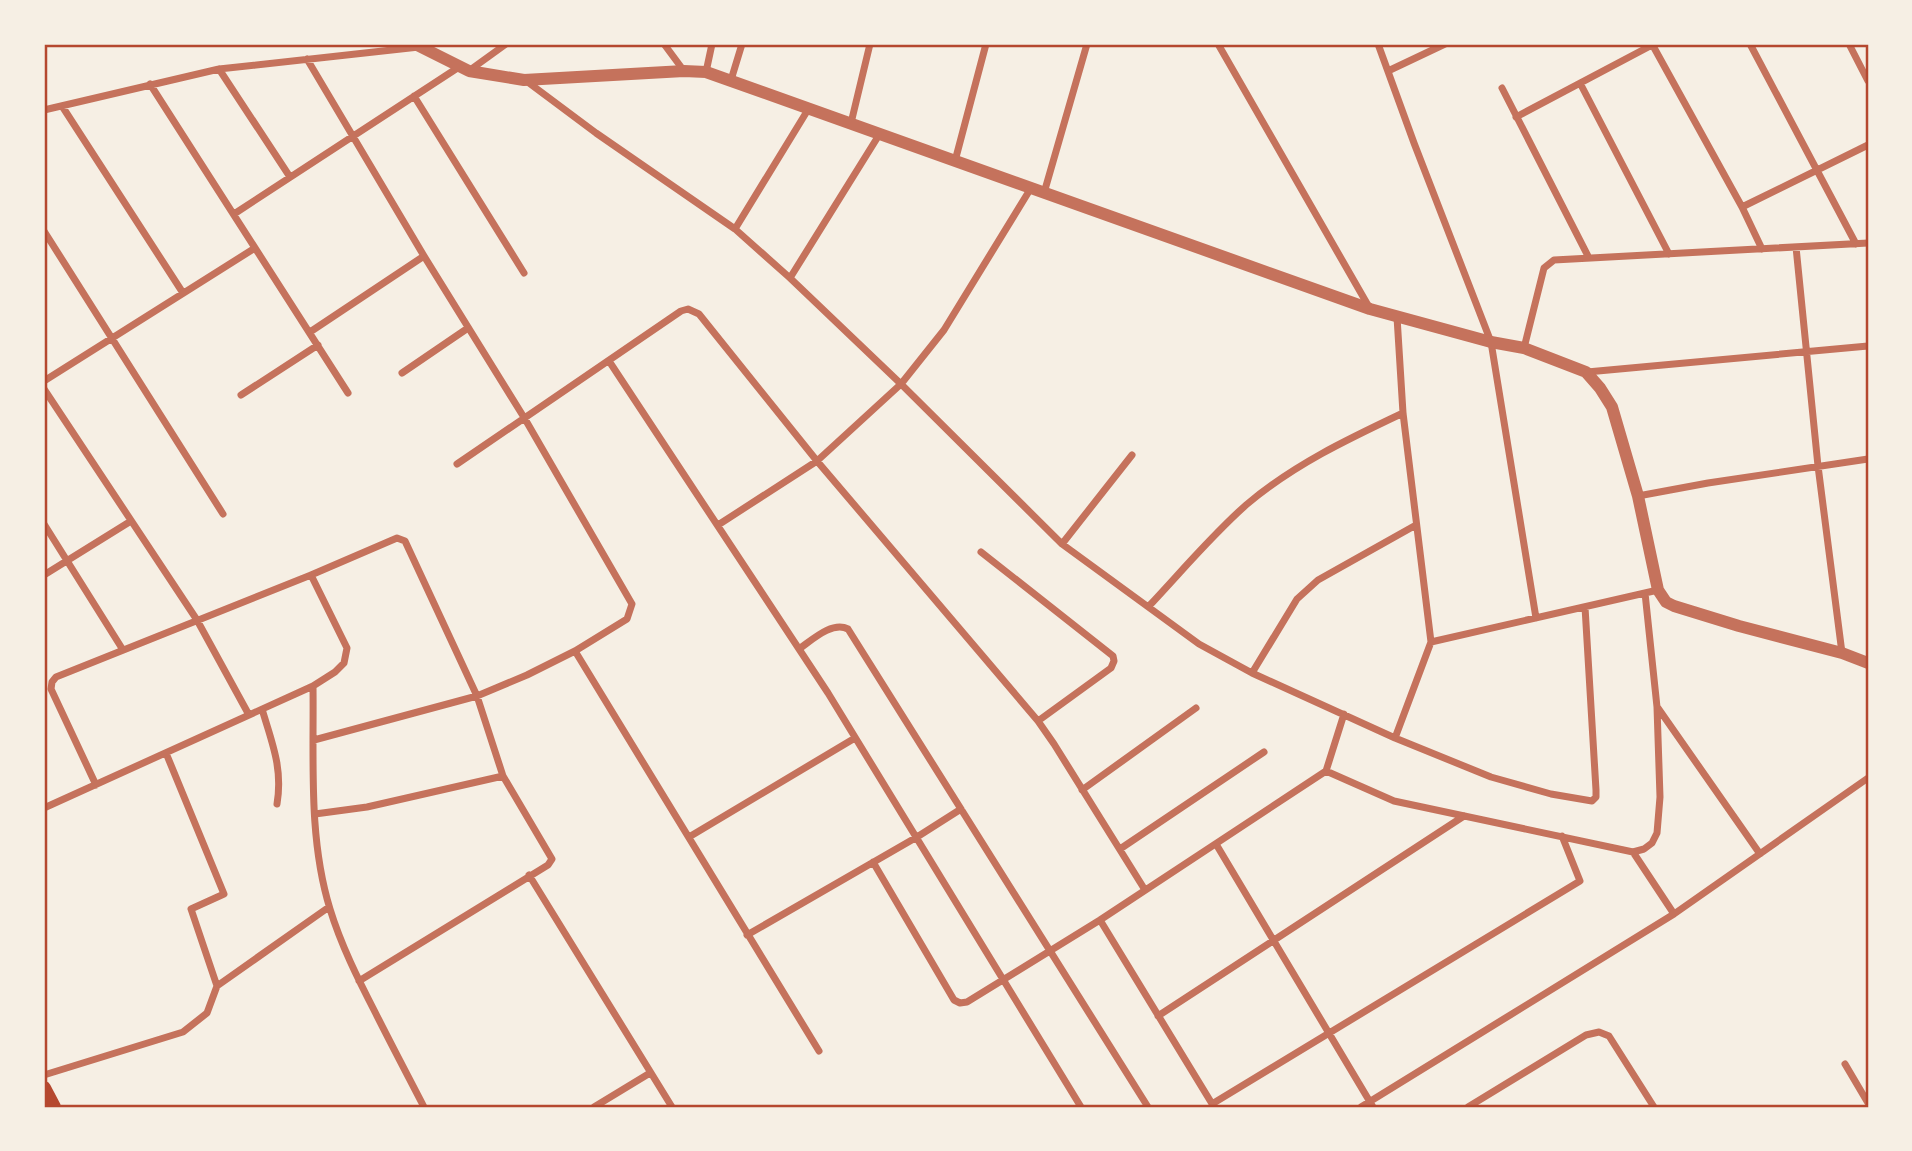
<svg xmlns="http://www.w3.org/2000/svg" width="1912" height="1151" viewBox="0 0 1912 1151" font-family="Roboto,sans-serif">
<rect width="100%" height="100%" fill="#f6efe4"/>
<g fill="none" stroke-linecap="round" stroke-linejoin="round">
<path stroke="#c5725c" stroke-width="7" d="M664 44 684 71
M1218 44 1369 307
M1378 44 1414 143 1491 342 1536 618
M1652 44 1742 207 1762 249
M1750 44 1856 244
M1849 44 1868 81
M307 59 424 256 525 419 632 604 627 619 575 651 527 675 477 696 314 740
M219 69 290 177
M470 70 506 44
M1388 71 1445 44
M706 72 712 44
M525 80 596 133 735 229 790 278 901 384 1062 544 1199 644 1252 673 1395 738 1491 777 1551 794 1592 801 1596 797V790L1585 607
M731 80 742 44
M1580 83 1669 254
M150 84 348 393
M1502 88 1589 258
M414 96 524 273
M62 106 183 293
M44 110 219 69 419 47
M1516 117 1654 44
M851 123 870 44
M955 161 986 44
M1044 193 1087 44
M1742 207 1868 145
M234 214 459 67
M735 229 809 108
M44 231 223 514
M1796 247 1818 466 1842 653
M790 278 879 135
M310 332 424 256
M1524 348 1544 268 1554 260 1868 243
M609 361 828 693 1081 1107
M1587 372 1868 346
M402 373 468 328
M44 381 255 248
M44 389 197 620 249 715
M241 395 318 345
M457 464 681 311 688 309 699 314 817 461 1038 721 1054 744 1145 890
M1638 496 1708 483 1868 459
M44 524 123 650
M718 525 817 461 901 384 944 330 1031 188
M1062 544 1132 455
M981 552 1113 656 1114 661 1111 668 1038 721
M44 575 131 521
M1149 606C1181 572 1211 536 1246 505 1293 465 1348 439 1403 413
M1431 642 1658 590
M799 649C812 640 832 621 848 629L1148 1107
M575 651 819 1051
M1252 673 1297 599 1318 580 1416 525
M313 686C314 759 308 838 330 909 341 945 358 979 375 1012 391 1044 408 1076 424 1107
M1658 708 1760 854
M262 709C272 743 283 768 277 804
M1395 738 1431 642 1403 413 1397 317
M166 753 224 894 191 909 217 986
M1326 771 1394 801 1633 852 1644 849 1652 843 1657 833 1660 797 1657 707 1645 593
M96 785 51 689 52 682 56 677 311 575 397 538 405 541 477 696 503 776 552 859 548 865 359 981
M1082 790 1196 708
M44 808 313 686 335 672 344 663 347 648 311 575
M315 814 367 807 503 776
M689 837 855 738
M1216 844 1373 1107
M1120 849 1264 752
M1633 852 1674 914
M873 862 954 1000 960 1003 967 1002 1100 920 1326 771 1344 714
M529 875 672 1107
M1100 920 1214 1107
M747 935 917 837 961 809
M1158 1016 1464 816
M1845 1064 1868 1103
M44 1075 183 1032 207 1013 217 986 329 907
M1212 1104 1580 881 1562 836
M594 1107 650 1073
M1361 1107 1674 914 1868 778
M1468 1107 1586 1035 1599 1032 1609 1036 1654 1107"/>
<path stroke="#c5725c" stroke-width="12" d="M415 44 469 71 524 80 684 71 706 72 1370 309 1491 342 1524 348 1586 372 1600 388 1612 407 1638 496 1658 590 1666 602 1674 606 1739 626 1842 653 1868 663"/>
<path stroke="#b5482f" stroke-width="14" d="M44 1088 54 1107"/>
</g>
<rect width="1912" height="1151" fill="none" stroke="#f6efe4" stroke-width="91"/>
<rect x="46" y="46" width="1821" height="1060" fill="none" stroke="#b5482f" stroke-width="2.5"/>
</svg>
